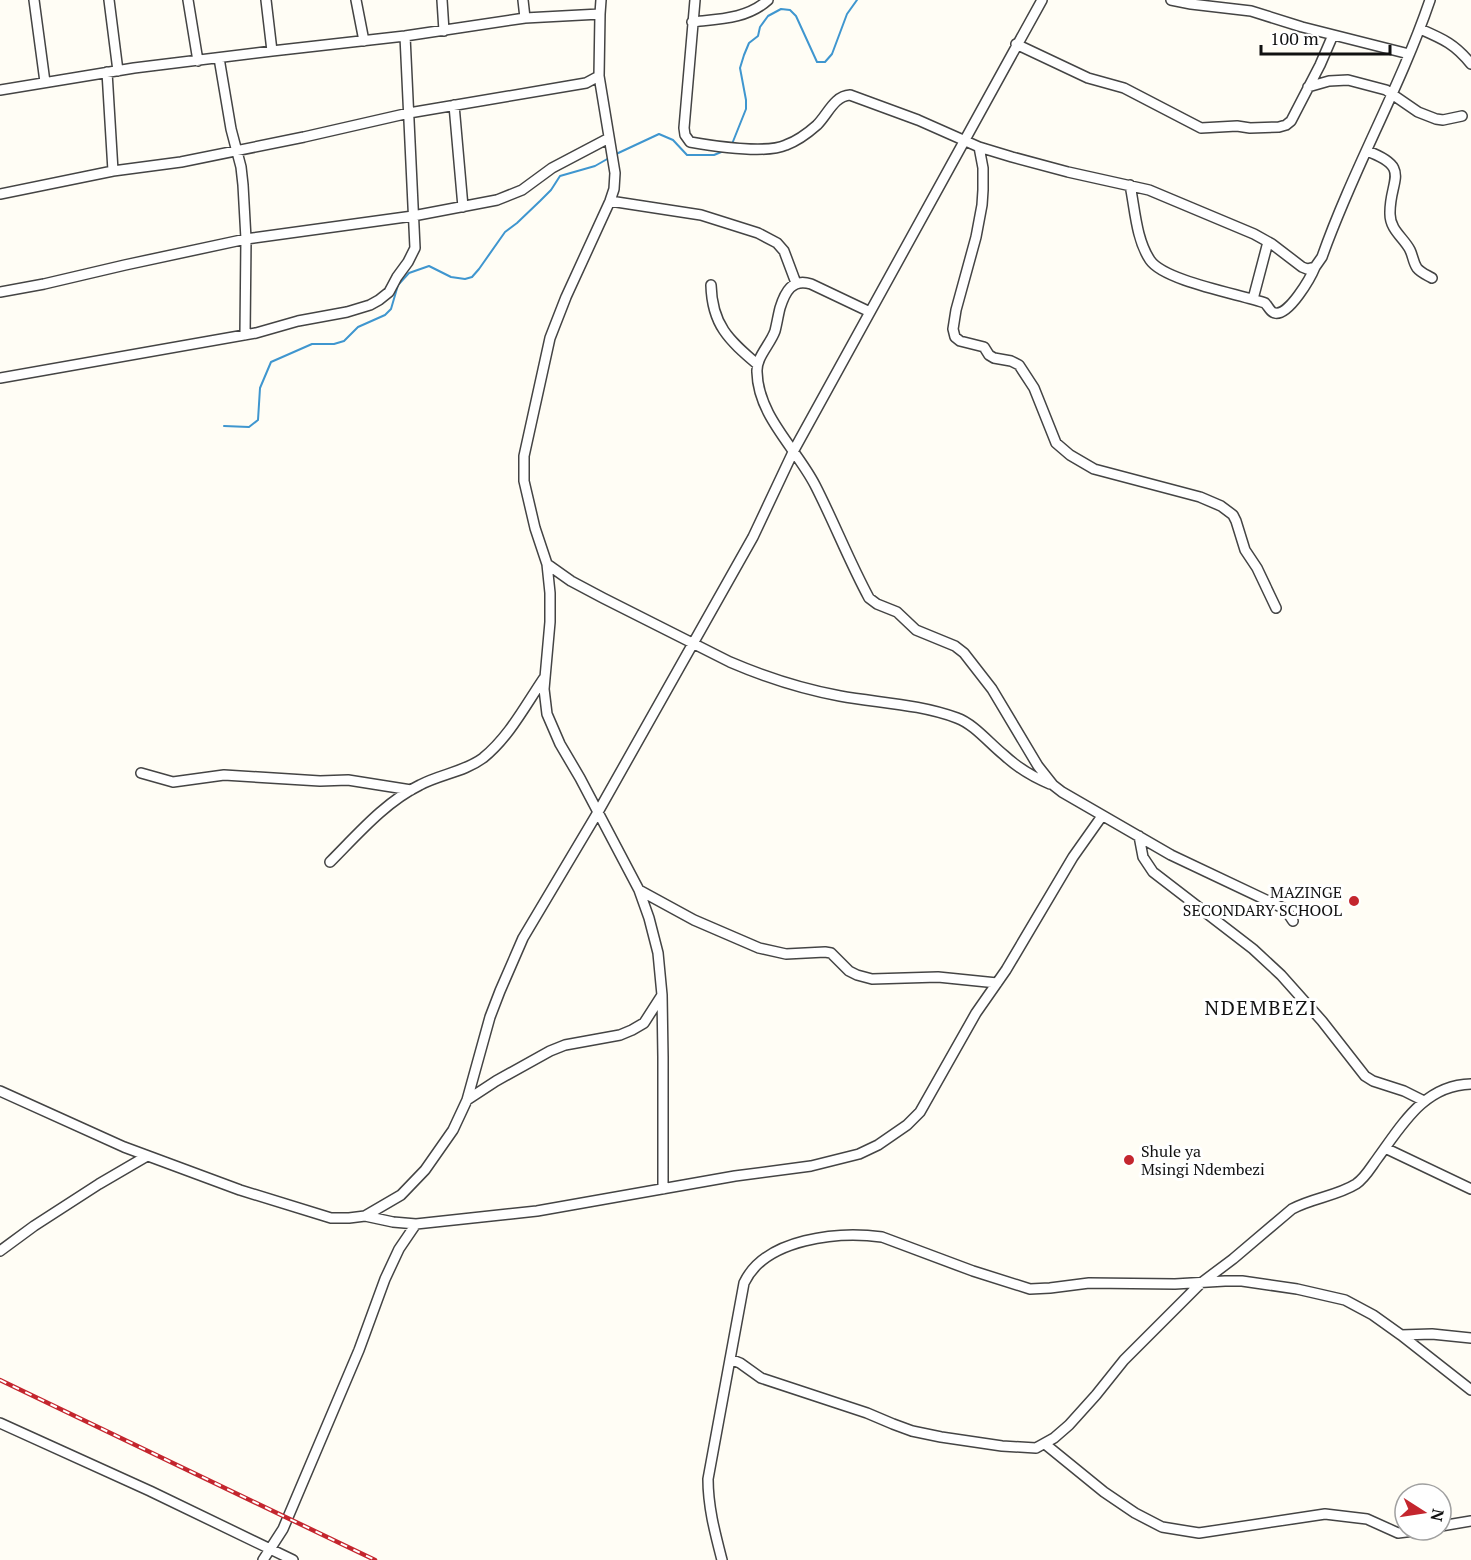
<svg xmlns="http://www.w3.org/2000/svg" width="1471" height="1560" viewBox="0 0 1471 1560" font-family="'PT Serif',serif">
<rect width="100%" height="100%" fill="#fffdf5"/>
<g fill="none" stroke-linecap="round" stroke-linejoin="round">
<path stroke="#3f96cf" stroke-width="2" d="M732 144 746 109V100L740 68 744 55 749 43 758 36 760 27 768 16 781 9 790 10 796 16 817 62H825L832 54 847 14 857 0
M614 155 659 134 673 140 687 155H714L726 150
M224 426 249 427 258 420 260 388 271 362 312 344H334L344 341 358 327 385 315 391 309 398 285 409 273 429 266 451 277 465 279 472 277 479 269 505 232 517 223 540 201 551 190 560 176 595 166 609 158"/>
<defs>
<path id="minor" d="M34 0 45 82
M109 0 118 71
M188 0 198 61
M266 0 272 51
M356 0 364 41
M442 0 444 31
M523 0 525 18
M695 0 684 128 685 135 690 142C713 146 766 154 786 145 797 141 808 133 817 125 828 114 834 96 850 95L918 120 979 147 1012 157 1068 172 1149 190 1254 234 1272 244 1302 267 1307 269 1315 267 1322 257C1353 169 1400 88 1430 0
M1171 0 1191 4 1251 11 1302 27 1409 54
M692 22C719 19 747 19 768 0
M1420 29C1443 39 1455 44 1471 64
M1016 44 1088 78 1124 88 1201 128 1237 126 1250 128 1279 127 1286 125 1291 121 1320 65 1333 35
M219 58 231 129 241 167 243 185 246 239 245 335
M107 72 113 171
M599 76 615 173 614 189 610 201 566 297 550 338 524 456V481L535 528 547 564 550 593V622L544 689 547 714 560 744 580 778 639 890 649 918 658 953 662 995 663 1057V1189
M1308 87 1329 81 1348 80 1386 90 1418 112 1436 119 1443 120 1462 116
M0 90 134 68 272 51 405 36 525 18 600 14 601 0
M454 105 463 207
M979 147 983 168V190L982 205 976 237 956 310 953 329 955 337 960 341 984 347 989 355 994 358 1011 361 1019 365 1034 388 1056 443 1070 455 1094 469 1200 497 1221 506 1233 515 1236 521 1245 550 1257 568 1276 608
M1367 151C1413 168 1389 180 1390 214 1390 230 1404 238 1410 250 1413 256 1413 262 1417 268 1421 273 1427 275 1432 278
M1130 185C1135 209 1136 239 1150 260 1164 281 1239 294 1265 303 1268 306 1271 313 1275 313 1289 316 1311 277 1315 267
M0 194 113 171 181 162 304 137 409 113 586 83 599 76 600 14
M610 201 701 215 758 233 777 243 784 251 796 283
M711 285C712 325 729 340 757 364
M0 292 44 284 125 265 246 239 413 216 497 200 522 190 552 168 609 138
M1253 299 1268 242
M870 312 811 284C792 278 785 292 780 308 778 316 777 323 775 331 770 345 756 357 757 372 758 416 796 448 815 485 834 522 849 561 869 598L877 604 897 612 916 630 955 646 964 653 992 689 1038 766 1053 785 1062 792 1171 855 1285 909 1293 921
M0 378 256 333 298 321 347 312 370 305 379 300 389 292 397 277 408 262 415 248 405 36
M547 564 571 581 603 598 730 662C765 677 802 689 840 696 879 703 919 704 957 718 974 724 990 744 1004 755 1018 768 1033 777 1050 784
M141 773 173 782 224 775 320 781 348 780 411 790
M1139 836 1143 857 1153 872 1253 949 1281 975 1322 1021 1365 1076 1373 1081 1404 1091 1424 1101
M330 862C357 835 385 802 420 785 441 774 464 772 483 758 509 737 525 706 544 678
M639 890 694 920 759 948 786 954 825 952 831 953 849 971 857 975 872 979 938 977 997 983
M0 1091 124 1147 240 1190 331 1218H349L365 1216 401 1195 425 1170 453 1130 467 1100 490 1017 500 991 523 938 598 812 753 537 794 450 1042 0
M467 1100 496 1081 550 1051 565 1045 620 1035 632 1030 644 1023 662 995
M1385 1148 1471 1189
M365 1216 393 1222 416 1224 537 1211 735 1176 811 1166 859 1154 878 1145 907 1125 920 1112 976 1013 1006 970 1073 857 1102 816
M0 1251 34 1226 99 1184 147 1156
M1401 1335 1432 1334 1471 1338
M730 1359 740 1363 761 1378 867 1413 893 1424 912 1431 941 1437 1002 1446 1036 1448 1054 1438 1069 1425 1096 1395 1124 1360 1201 1283 1233 1259 1292 1209C1312 1198 1337 1196 1356 1184 1365 1178 1371 1167 1377 1159 1402 1125 1424 1085 1471 1084
M0 1423 150 1491 293 1560
M1045 1444 1104 1492 1135 1513 1162 1527 1199 1533 1325 1514 1367 1519 1398 1533 1422 1530
M1441 1526 1471 1521
M263 1560 283 1529 359 1350 385 1279 399 1249 416 1224
M722 1560C715 1533 708 1507 708 1479L744 1283C765 1238 839 1231 882 1237L973 1271 1030 1289 1050 1288 1089 1283 1175 1284 1225 1281H1242L1297 1289 1345 1300 1373 1315 1401 1335 1471 1390"/>
</defs>
<use href="#minor" stroke="#444" stroke-width="12"/>
<use href="#minor" stroke="#fff" stroke-width="9"/>
<defs>
<path id="rail" d="M0 1380 375 1560"/>
</defs>
<use href="#rail" stroke="#c4262e" stroke-width="4.5"/>
<use href="#rail" stroke="#fff" stroke-width="2" stroke-dasharray="7" stroke-linecap="butt"/>
</g>
<g fill="#c4262e" stroke="#fff" stroke-width="2">
<circle cx="1354" cy="901" r="6"/>
<circle cx="1129" cy="1160" r="6"/>
</g>
<g text-anchor="middle" stroke-width="6" stroke-linejoin="round" paint-order="stroke">
<g font-size="16" fill="#111" stroke="#fff" text-anchor="end">
<text x="1342" y="898">MAZINGE<tspan x="1342" dy="18">SECONDARY SCHOOL</tspan></text>
<text x="1141" y="1157" text-anchor="start">Shule ya<tspan x="1141" dy="18">Msingi Ndembezi</tspan></text>
</g>
<g font-size="20" letter-spacing="1.5" fill="#111" stroke="#fff">
<text x="1261" y="1015">NDEMBEZI</text>
</g>
</g>
<g transform="translate(1423 1512) rotate(102)"><circle r="28" fill="#ffffff" stroke="#a0a0a0" stroke-width="1.5"/>
<path d="M0-4.5L10 22L0 15L-10 22Z" fill="#c4262e"/>
<text y="-9" font-size="16" font-weight="bold" text-anchor="middle" fill="#111111">N</text>
</g>
<path d="M1261 45v9h129v-9" fill="none" stroke="#111111" stroke-width="3"/>
<text x="1270" y="45" font-size="18" fill="#111111" stroke="#ffffff" stroke-width="4.5" paint-order="stroke">100 m</text>
</svg>
